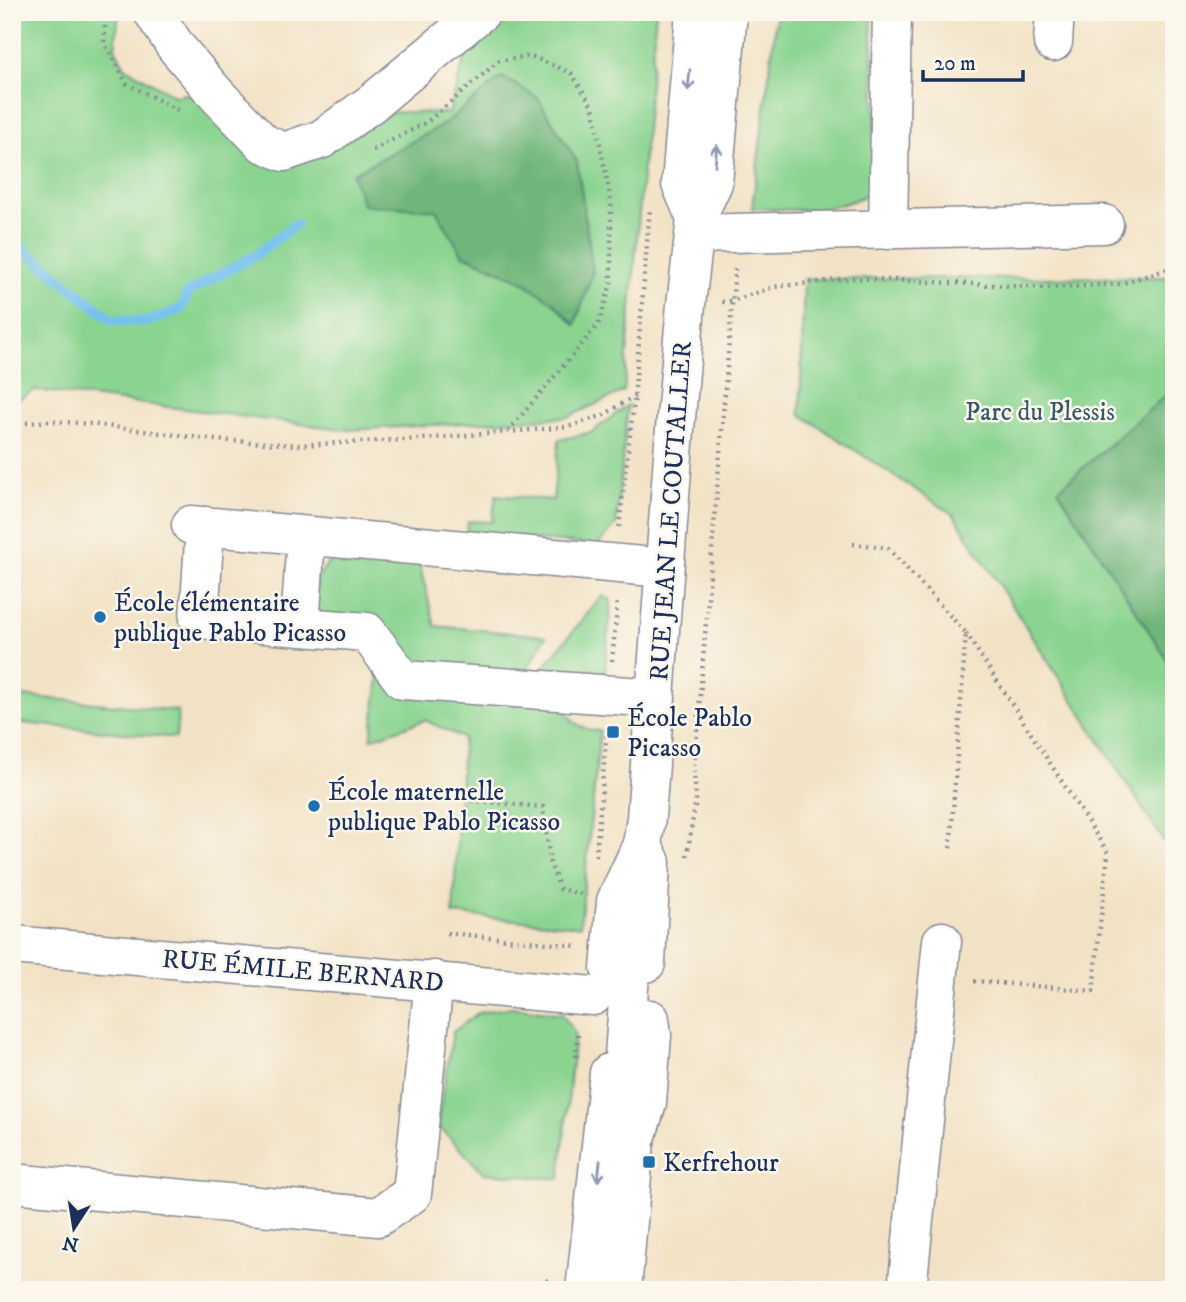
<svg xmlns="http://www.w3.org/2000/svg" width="1186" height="1302" viewBox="0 0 1186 1302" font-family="'IM FELL DW Pica',serif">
<rect width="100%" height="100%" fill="#fbf7ec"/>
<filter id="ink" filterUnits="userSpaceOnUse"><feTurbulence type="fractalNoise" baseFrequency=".0143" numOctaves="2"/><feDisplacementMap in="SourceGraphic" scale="14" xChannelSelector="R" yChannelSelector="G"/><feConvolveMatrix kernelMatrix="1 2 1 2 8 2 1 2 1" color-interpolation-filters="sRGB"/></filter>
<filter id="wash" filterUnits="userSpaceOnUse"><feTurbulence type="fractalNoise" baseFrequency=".00686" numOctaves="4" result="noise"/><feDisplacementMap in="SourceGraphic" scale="28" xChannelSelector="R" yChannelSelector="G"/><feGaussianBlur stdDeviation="1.57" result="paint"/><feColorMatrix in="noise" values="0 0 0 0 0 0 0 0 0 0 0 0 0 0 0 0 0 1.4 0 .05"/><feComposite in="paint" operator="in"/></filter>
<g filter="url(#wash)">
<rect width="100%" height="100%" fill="#f2e2c5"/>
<path fill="#8ad490" stroke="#528277" stroke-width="2" d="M12 12H119L115 48 125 67 175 96 198 92 320 155 393 112 449 113 467 50 493 12H514L523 18 527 12H656L624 391 568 417 349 430 35 390 12 403Z
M777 12H871L877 143 870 193C828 215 797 210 752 208Z
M1174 277V857L954 515 800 414 804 279Z
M628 405 616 525 598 545 466 534 468 521 492 522 496 495 553 500 559 440 592 432Z
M333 556 419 563 435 626 546 636 517 688 560 701C569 720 578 730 600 731L580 926 453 914 463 738 425 720 371 739 385 632 312 618 318 577Z
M602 596 611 600 604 684 532 681Z
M12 695 178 711 176 738 12 722Z
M512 1007 562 1014 575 1033 560 1179 484 1173 437 1125 453 1032 478 1013Z"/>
<path fill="#6fb67a" stroke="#45726c" stroke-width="2" d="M502 77 537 97 577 161 593 272 575 325 554 303 520 280 462 254 436 210 363 205 352 174 443 125Z
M1174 388V670L1058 490Z"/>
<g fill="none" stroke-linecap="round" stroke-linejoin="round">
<path stroke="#74c1ee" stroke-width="10" d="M12 242 16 243 112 320 147 322 181 309 188 292 256 255 296 224"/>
</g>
</g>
<g filter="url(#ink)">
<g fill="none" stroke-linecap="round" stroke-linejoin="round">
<defs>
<path id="minor" d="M153 12 176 47 217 95 263 143 284 152 322 139 372 103 481 12
M695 12 681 184 696 219
M1053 42 1055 12
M888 230 892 12
M694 234 1104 224
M191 525 664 568
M205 526 199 619 367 632 403 680 656 698
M300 627 306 536
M642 845 651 862 646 963
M633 934 624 1056 625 1096 635 1141
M12 945 593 996
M610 968 616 901 642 845 646 818 675 429 686 305 696 219 713 183 728 12
M12 1183 378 1217 412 1194 434 980
M585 1290 609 1073
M622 1290 635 1141 647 1103 652 1035 650 1019
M907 1290 942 941"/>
</defs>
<use href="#minor" stroke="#868892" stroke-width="41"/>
<path stroke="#868892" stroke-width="4.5" stroke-dasharray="2 5" stroke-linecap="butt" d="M106 12 104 42 127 84 182 112
M373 150 427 122 499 61 531 56 571 73 593 107 611 201V284L598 325 509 430
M722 302 732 301 773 287 855 278 1050 288 1120 284 1174 267
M12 424 51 421 90 424 216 440 298 445 422 439 568 427 604 415 636 395
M619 527 634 401 650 208
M853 544 888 548 966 633 950 851
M966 633 1108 853 1093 991 974 981
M612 661 617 607 616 600
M430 797 543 807 550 863 560 889 581 894
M596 856 607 729
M687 856 696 799 694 770 735 269
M447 933 577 946
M576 1057 578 1031
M536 1290 550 1278
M1092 1290V1287"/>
<use href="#minor" stroke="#fff" stroke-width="38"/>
</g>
<defs><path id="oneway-shaft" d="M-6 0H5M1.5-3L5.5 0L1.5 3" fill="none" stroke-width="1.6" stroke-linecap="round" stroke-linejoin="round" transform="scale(1.75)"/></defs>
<g stroke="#8d97ae">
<use href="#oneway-shaft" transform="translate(689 80) rotate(95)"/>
<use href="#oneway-shaft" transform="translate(716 155) rotate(-85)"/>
<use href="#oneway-shaft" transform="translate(599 1171) rotate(96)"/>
</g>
</g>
<g fill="#1f6fb2" stroke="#fbf7ec" stroke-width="2.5">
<circle cx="100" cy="617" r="7"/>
<rect x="606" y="725" width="14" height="14" rx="3.5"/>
<circle cx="314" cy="806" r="7"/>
<rect x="642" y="1155" width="14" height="14" rx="3.5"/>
</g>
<g text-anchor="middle" stroke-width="5" stroke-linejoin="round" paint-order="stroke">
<g font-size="26" fill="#37586a" stroke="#fbf7ec">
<text x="1040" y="420">Parc du Plessis</text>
</g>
<g font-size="26" fill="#1b2f5e" stroke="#fbf7ec">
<text transform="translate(670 511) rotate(-86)" y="9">RUE JEAN LE COUTALLER</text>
<text transform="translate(303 970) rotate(5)" y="9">RUE ÉMILE BERNARD</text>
</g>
<g font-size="26" fill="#1b2f5e" stroke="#fbf7ec" text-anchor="start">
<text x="114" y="611">École élémentaire<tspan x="114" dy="30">publique Pablo Picasso</tspan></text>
<text x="627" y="726">École Pablo<tspan x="627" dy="30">Picasso</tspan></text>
<text x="328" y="800">École maternelle<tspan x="328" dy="30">publique Pablo Picasso</tspan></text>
<text x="663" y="1171">Kerfrehour</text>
</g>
</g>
<rect width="1186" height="1302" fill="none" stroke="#fbf7ec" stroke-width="42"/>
<g transform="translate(74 1228) rotate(192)" stroke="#fbf7ec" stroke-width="5" paint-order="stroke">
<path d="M0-5L12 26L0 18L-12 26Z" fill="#1b2f5e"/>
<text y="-10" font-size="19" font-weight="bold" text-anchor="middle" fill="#1b2f5e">N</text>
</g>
<path d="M923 70v10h100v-10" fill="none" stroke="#1b2f5e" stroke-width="3.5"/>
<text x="934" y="70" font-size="21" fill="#1b2f5e" stroke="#fbf7ec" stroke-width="5" paint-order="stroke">20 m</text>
</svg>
